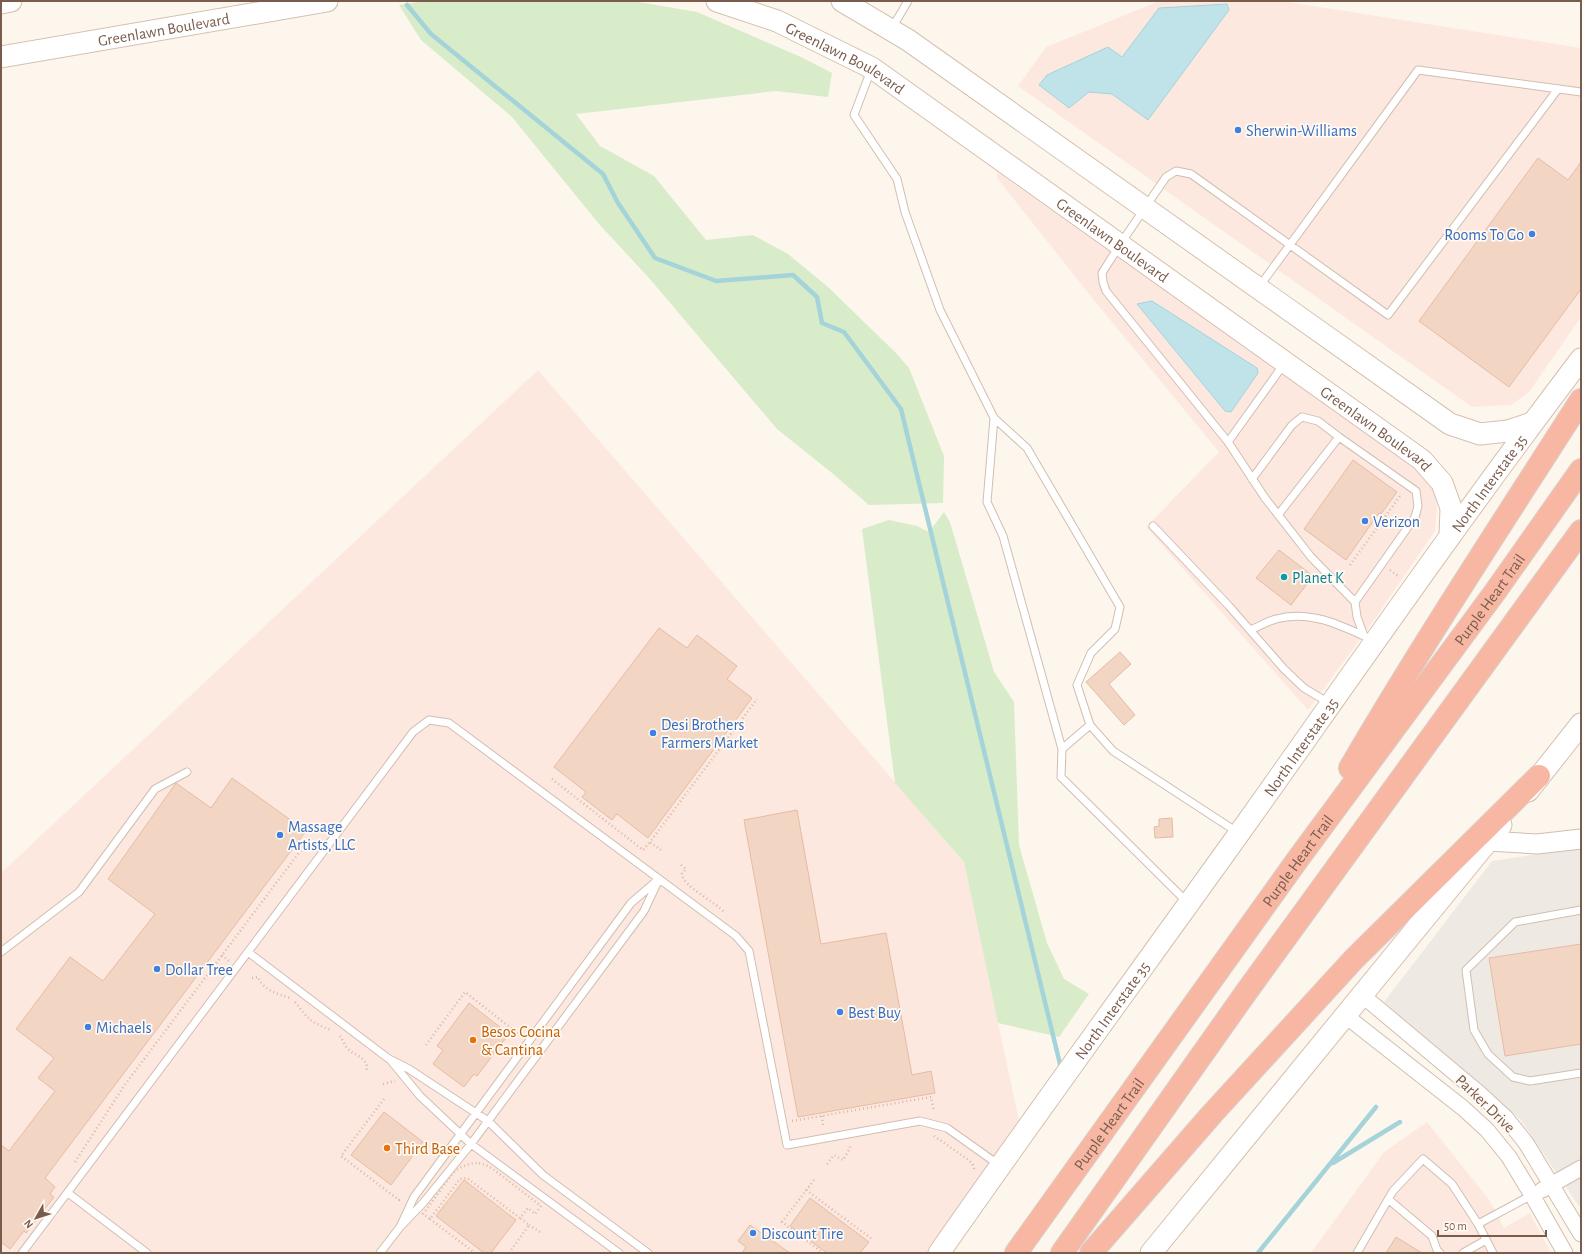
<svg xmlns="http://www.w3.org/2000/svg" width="1582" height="1254" viewBox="0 0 1582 1254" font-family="'Alegreya Sans',sans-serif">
<rect width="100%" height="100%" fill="#fdf6ec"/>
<path fill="#fde8e0" d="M1160 1H1281L1581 48V317L1529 392 1511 405 1472 407 1018 86 1046 47Z
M997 172 1418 468 1431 482 1437 504 1435 531 1367 630 1308 710 1146 527 1219 452 1093 299 997 178Z
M538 370 964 862 1022 1135 939 1253H1V873Z
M1427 1122 1490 1201 1504 1228 1530 1213 1551 1253H1311L1384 1152Z"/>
<path fill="#efe9e4" d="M1581 848V1209L1520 1119 1384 1002 1492 861Z"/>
<path fill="#d8ecc9" d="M424 1H633L697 12 801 57 832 73 828 97 776 91 576 114 600 146 654 176 706 240 753 235 788 254 828 287 897 354 909 368 944 456 943 503 869 505 832 473 777 429 649 278 599 224 512 117 421 40 399 5Z
M944 512 950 522 994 672 1014 702 1019 845 1047 943 1064 979 1089 994 1059 1037 998 1023 964 862 895 783 862 529 889 520 917 526 929 532Z"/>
<path fill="#bfe3e8" stroke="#a5d3da" d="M1227 4 1229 10 1148 120 1112 94 1089 92 1069 108 1039 85 1047 75 1108 47 1122 57 1159 8Z
M1152 301 1257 368 1258 373 1231 412 1225 411 1137 304Z"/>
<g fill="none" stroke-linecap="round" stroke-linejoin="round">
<path stroke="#a5d3da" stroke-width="4.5" d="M407 5 431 34 603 174 618 203 655 258 716 281 793 275 817 297 822 323 844 332 901 409 1060 1064
M1333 1163 1400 1122
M1258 1253 1376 1107"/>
</g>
<path fill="#f3d5c3" stroke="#e6bba3" d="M1538 158 1568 180 1581 162V289L1509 387 1419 321Z
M1353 460 1397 492 1381 514 1379 513 1346 560 1304 529Z
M1279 550 1313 576 1291 605 1256 578Z
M659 628 687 648 697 635 737 666 727 679 752 698 648 838 617 814 612 820 582 797 586 792 554 767Z
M1120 652 1131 664 1109 684 1135 715 1124 725 1086 682Z
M232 778 306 831 45 1178 55 1187 50 1194 54 1197 26 1233 24 1231 10 1249 1 1242V1145L9 1151 55 1091 38 1078 54 1058 16 1029 70 957 103 981 155 914 108 879 176 783 211 808Z
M797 810 821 944 886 933 912 1075 931 1071 935 1093 798 1117 744 820Z
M1172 818 1173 837 1155 838 1154 827 1159 826V819Z
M1581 944V1044L1505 1056 1489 958Z
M469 1003 509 1034 477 1076 474 1074 464 1087 433 1064 443 1050 437 1046Z
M384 1112 423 1142 391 1185 351 1155Z
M464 1180 516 1220 491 1253H484L436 1216Z
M810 1198 869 1242 860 1253H827L790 1226Z
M750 1225 790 1253H742L746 1247 738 1241Z
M1396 1237 1422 1253H1386Z"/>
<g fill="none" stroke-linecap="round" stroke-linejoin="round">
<defs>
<path id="service" d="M892 28 908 1
M871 70 854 115 897 179 905 212 940 310 994 418 1027 448 1120 607 1115 629 1091 653 1077 685 1090 725 1113 751 1237 832
M1259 287 1418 70 1581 92
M1284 364 1228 442 1265 498 1311 557 1355 602 1357 617 1364 636
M994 418 987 502 1003 536 1062 749
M1228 442 1106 291 1103 282 1102 273 1121 243 1166 177 1176 171 1191 174 1388 315 1558 89
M1252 479 1292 425 1302 417 1318 421 1339 437
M1278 515 1339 437 1416 491 1418 506 1415 517 1355 602
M1153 526 1229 606 1284 669 1304 688 1329 703
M1250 630C1259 627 1267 621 1276 619 1308 610 1338 624 1366 637
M1090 725 1062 749 1061 777 1187 902
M659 879 644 911 471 1144 423 1203 400 1227 414 1197 631 903Z
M1581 910 1515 922 1466 970 1474 1030 1488 1054 1513 1077 1530 1081 1581 1073
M1 952 79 892 155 789 187 772
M248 952 389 1059 409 1069 488 1121 543 1175 648 1253
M392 1062 420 1096 471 1144 619 1253
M68 1193 147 1253
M1388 1199 1432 1236 1437 1250 1440 1253
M1478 1224 1532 1195
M22 1253 413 732 429 720 449 723 736 936 749 951 787 1145 920 1121 947 1128 999 1165
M380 1253 400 1227
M1357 1253 1393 1191 1423 1159 1452 1184 1478 1224 1493 1253
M1463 1253 1486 1240"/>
<path id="minor" d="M1362 995 1480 1094 1506 1118 1526 1143 1581 1234
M1346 1016 1463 1108 1487 1130 1509 1157 1532 1195 1565 1253
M1542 1190 1581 1168"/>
<path id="tertiary" d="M1488 841 1537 844 1581 839"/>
<g id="secondary">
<path id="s1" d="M717 1 777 21 872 68 1422 460 1442 483 1451 508 1450 536"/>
<path d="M842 1 908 40 1450 424 1480 434 1508 431 1532 423"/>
<path d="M1 3 11 1"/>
<path id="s2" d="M1 57 327 1"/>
<path d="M1528 791 1581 724"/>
<path id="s3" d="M939 1253C1040 1108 1145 965 1248 821 1358 666 1466 510 1581 359"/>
<path d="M1151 1253 1501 825"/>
</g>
<g id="motorway">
<path d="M1350 768C1423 643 1503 522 1581 400"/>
<path id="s4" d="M1016 1253 1298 859 1495 592 1581 470"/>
<path d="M1062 1253 1247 991 1581 531"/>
<path d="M1091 1253 1212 1114 1354 959 1539 776"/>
</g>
</defs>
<use href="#service" stroke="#d1beb0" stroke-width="9"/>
<use href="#minor" stroke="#d1beb0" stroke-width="17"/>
<use href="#tertiary" stroke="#d1beb0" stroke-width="21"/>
<use href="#secondary" stroke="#d6c0b0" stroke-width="23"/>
<use href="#motorway" stroke="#dad1cd" stroke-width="24"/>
<path stroke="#d9b8a5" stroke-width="2.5" stroke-dasharray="1 3" stroke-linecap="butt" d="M1350 565 1400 496
M1390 570 1398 576
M552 779 643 850 650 842
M661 850 650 842 757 699
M681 865 686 869 682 874C683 887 716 902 725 913
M222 955 229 961
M252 978 258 977C264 991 276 993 290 998
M295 1002C308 1019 310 1022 331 1030
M340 1036C342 1039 344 1044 347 1048 353 1055 371 1059 366 1071
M426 1045 465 992 521 1036
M383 1084 395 1081
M384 1099 341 1156 399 1200 400 1198
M822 1116 823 1127
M792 1121 931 1097 934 1111
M934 1136 967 1159 972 1163 975 1171
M75 1162 124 1086 310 838
M479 1163 486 1165 493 1169 541 1206 535 1214 528 1208 520 1218 467 1178 460 1179 430 1219 423 1214 453 1173C461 1166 469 1163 479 1163Z
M827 1164 834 1155 843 1160 850 1148V1145
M814 1180 782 1222 823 1253
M806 1190 872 1239
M430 1219 475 1253
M529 1225 542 1233
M509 1253 529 1225 520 1218"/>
<use href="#service" stroke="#fff" stroke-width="7"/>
<use href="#minor" stroke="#fff" stroke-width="15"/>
<use href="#tertiary" stroke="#fff" stroke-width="19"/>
<use href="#secondary" stroke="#fff" stroke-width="21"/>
<use href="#motorway" stroke="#f7b7a3" stroke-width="22"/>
</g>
<g fill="#3f7fe0" stroke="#fffaf3" stroke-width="1.5">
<circle cx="1238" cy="130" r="4"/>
<circle cx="1532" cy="234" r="4"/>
<circle cx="1365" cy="521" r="4"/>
<circle cx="653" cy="733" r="4"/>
<circle cx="280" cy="835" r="4"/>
<circle cx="157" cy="969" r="4"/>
<circle cx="840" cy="1012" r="4"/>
<circle cx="88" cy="1027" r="4"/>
<circle cx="753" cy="1233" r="4"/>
</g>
<circle fill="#0f9aa8" stroke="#fffaf3" stroke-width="1.5" cx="1284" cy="577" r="4"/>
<g fill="#e8710a" stroke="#fffaf3" stroke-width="1.5">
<circle cx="473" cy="1040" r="4"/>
<circle cx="387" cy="1148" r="4"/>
</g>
<g text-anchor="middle" stroke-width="3.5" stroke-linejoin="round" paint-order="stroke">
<g font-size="16" fill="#7a5c4d" stroke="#fffaf3">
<text dy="6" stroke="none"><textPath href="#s2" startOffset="165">Greenlawn Boulevard</textPath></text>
<text dy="6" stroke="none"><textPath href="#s1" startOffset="141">Greenlawn Boulevard</textPath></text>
<text dy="6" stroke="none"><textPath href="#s1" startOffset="465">Greenlawn Boulevard</textPath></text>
<text dy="6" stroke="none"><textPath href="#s1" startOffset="789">Greenlawn Boulevard</textPath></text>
<text dy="6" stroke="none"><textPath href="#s3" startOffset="946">North Interstate 35</textPath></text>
<text dy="6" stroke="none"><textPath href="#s4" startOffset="807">Purple Heart Trail</textPath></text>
<text dy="6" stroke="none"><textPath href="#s3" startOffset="622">North Interstate 35</textPath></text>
<text dy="6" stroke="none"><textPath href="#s4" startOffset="483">Purple Heart Trail</textPath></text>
<text dy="6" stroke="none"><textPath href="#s3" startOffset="298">North Interstate 35</textPath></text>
<text transform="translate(1486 1103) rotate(44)" y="6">Parker Drive</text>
<text dy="6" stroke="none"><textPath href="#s4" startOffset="159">Purple Heart Trail</textPath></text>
</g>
<g font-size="16" fill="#366cbe" stroke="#fffaf3" text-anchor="start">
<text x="1246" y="136">Sherwin-Williams</text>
<text x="1524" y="240" text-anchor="end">Rooms To Go</text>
<text x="1373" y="527">Verizon</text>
<text x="661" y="730">Desi Brothers<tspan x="661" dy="18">Farmers Market</tspan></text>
<text x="288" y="832">Massage<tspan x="288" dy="18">Artists, LLC</tspan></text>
<text x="165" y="975">Dollar Tree</text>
<text x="848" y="1018">Best Buy</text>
<text x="96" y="1033">Michaels</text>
<text x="761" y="1239">Discount Tire</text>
</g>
<g font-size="16" fill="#0d838f" stroke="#fffaf3" text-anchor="start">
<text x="1292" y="583">Planet K</text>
</g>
<g font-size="16" fill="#c56008" stroke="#fffaf3" text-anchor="start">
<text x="481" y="1037">Besos Cocina<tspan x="481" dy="18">&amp; Cantina</tspan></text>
<text x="395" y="1154">Third Base</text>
</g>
</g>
<rect width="1582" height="1254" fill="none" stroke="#7a5c4d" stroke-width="4"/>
<g transform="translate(36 1218) rotate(231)" stroke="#fffaf3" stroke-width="3" paint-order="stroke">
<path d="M0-3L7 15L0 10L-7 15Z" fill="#7a5c4d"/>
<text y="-6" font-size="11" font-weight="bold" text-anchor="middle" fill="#7a5c4d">N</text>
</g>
<path d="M1438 1230v6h108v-6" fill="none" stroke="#7a5c4d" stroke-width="2"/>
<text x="1444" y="1230" font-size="12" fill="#7a5c4d" stroke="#fffaf3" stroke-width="3" paint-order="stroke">50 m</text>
</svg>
